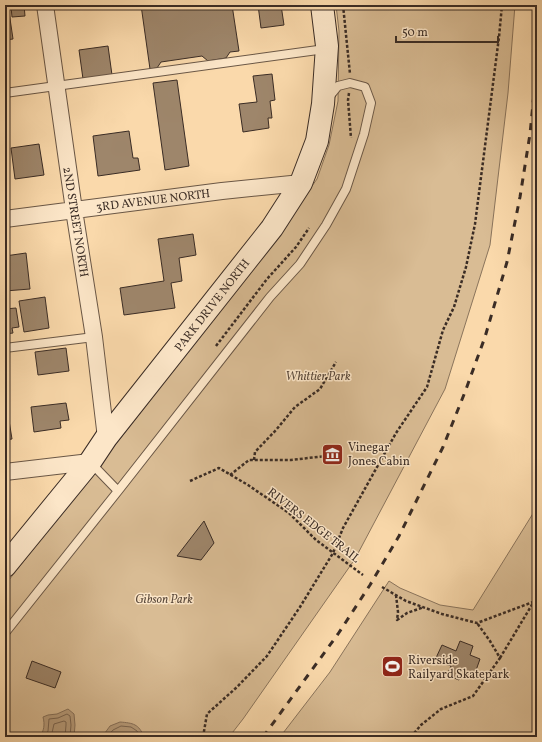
<svg xmlns="http://www.w3.org/2000/svg" width="542" height="742" viewBox="0 0 542 742" font-family="Vollkorn,serif">
<rect width="100%" height="100%" fill="#fad9ab"/>
<filter id="stains"><feTurbulence type="fractalNoise" baseFrequency=".005" numOctaves="4"/><feColorMatrix values="0 0 0 0 .2 0 0 0 0 .09 0 0 0 0 .02 0 0 0 .5 -.17"/></filter>
<radialGradient id="worn" r=".72"><stop offset=".6" stop-color="#630" stop-opacity="0"/><stop offset="1" stop-color="#630" stop-opacity=".3"/></radialGradient>
<path fill="#d9bc94" stroke="#8a745c" d="M336 5H515L508 93 490 245 445 389 355 559 243 719 229 737H5V585L130 426 262 256 317 179 329 145 338 101 339 31Z
M537 507V737H280L330 672 389 581 400 588 440 605 473 610Z"/>
<path fill="#b99e7d" stroke="#86705a" d="M68 709 74 714 75 725 74 737H40C44 730 45 725 43 717L48 715 57 714Z
M120 722C133 723 139 724 144 737H102L110 726Z"/>
<g fill="none" stroke-linecap="round" stroke-linejoin="round">
<path stroke="#7a6551" stroke-width="1" d="M45 737 48 731 49 719 58 718 67 714 70 716 71 725 70 737
M50 737 52 733 54 724 64 721 66 722V725L65 737
M107 737 113 730 121 726 131 727 137 731 140 737"/>
</g>
<path fill="#9e866b" stroke="#3a2c25" d="M5 5H8L13 39 5 40Z
M24 5 25 16 12 17 11 7Z
M141 5H232L239 51 230 52 226 58 208 61 202 56 161 62 157 68 150 69Z
M258 5H281L284 25 261 28Z
M108 46 112 75 83 79 79 50Z
M272 74 275 100 270 101 272 118H268L269 128 243 132 239 104 257 102 253 76Z
M177 80 189 166 165 170 153 83Z
M129 131 133 158H138L140 170 98 176 93 136Z
M39 144 44 175 15 179 11 148Z
M193 234 196 255 179 258 182 281 171 283 175 308 124 315 120 288 164 281 158 239Z
M26 253 30 289 5 291V256Z
M45 297 49 328 24 332 19 301Z
M16 308 19 327 12 328 13 333 5 334V309Z
M66 348 69 371 38 375 35 352Z
M5 402H6L12 439 5 440Z
M66 403 69 420 60 421 61 428 34 432 31 407Z
M337 447 339 460 329 461 327 449Z
M204 521 214 543 201 560 177 556Z
M460 641 473 646 470 655 480 659 474 676 462 671 459 680 447 675 451 666 435 660 442 645 456 651Z
M32 661 61 672 55 688 26 678Z"/>
<g fill="none" stroke-linecap="round" stroke-linejoin="round">
<defs>
<path id="lane" d="M5 93 325 49
M5 348 94 337
M118 491 270 297 300 264 326 225 346 189 364 134 371 103 365 87 350 83 338 86 329 97
M5 633 118 491 90 462"/>
<path id="street" d="M45 5 74 210 94 337 106 438
M5 219 222 191 301 183
M5 472 90 462"/>
<path id="secondary" d="M5 566 90 462 106 438 272 228 301 183 317 141 323 104 327 46 322 5"/>
</defs>
<use href="#lane" stroke="#6a5746" stroke-width="10"/>
<use href="#street" stroke="#6a5746" stroke-width="18"/>
<use href="#secondary" stroke="#3a2c25" stroke-width="24"/>
<path stroke="#3a2c25" stroke-width="2.5" stroke-dasharray="3 2" stroke-linecap="butt" d="M343 5 350 74
M349 93 348 100 351 138
M216 346 267 279 296 247 309 228
M254 460 255 452 276 430 295 407 320 389 336 362
M230 475 249 460H291L326 456
M190 481 219 468 248 485 289 513 316 540 363 575
M382 587 406 601 442 614 477 623 533 602 537 600
M396 595 398 612 397 620 407 613 424 607
M500 658 533 603
M203 737 207 714 237 687 267 656 300 607 333 553 343 528 396 433 427 387 443 330 454 307 466 267 475 224 499 37 502 5
M411 737 421 725 441 709 473 696 500 658 490 641 477 623"/>
<use href="#lane" stroke="#fce6c8" stroke-width="8"/>
<use href="#street" stroke="#fce6c8" stroke-width="16"/>
<use href="#secondary" stroke="#fce6c8" stroke-width="22"/>
<path stroke="#3a2c25" stroke-width="3" stroke-dasharray="7 7" stroke-linecap="butt" d="M263 737 338 634 370 585 399 536 443 447 465 392 485 337 507 262 520 197 530 134 537 63"/>
</g>
<defs>
<symbol id="museum-square" viewBox="-11 -11 22 22"><rect x="-9" y="-9" width="18" height="18" rx="4" fill="#8f2418" stroke="#fce6c8"/><path d="M0-6L6-3V-2H-6V-3ZM-5-1h2V3h-2ZM-1-1h2V3h-2ZM3-1h2V3H3ZM-6 4H6V6H-6Z" fill="#fff"/></symbol>
<symbol id="stadium-square" viewBox="-11 -11 22 22"><rect x="-9" y="-9" width="18" height="18" rx="4" fill="#8f2418" stroke="#fce6c8"/><path d="M0-5a6.5 5 0 1 0 0 10a6.5 5 0 1 0 0-10ZM-3.5-1.8h7v3.6h-7Z" fill="#fff"/></symbol>
</defs>
<g fill-rule="evenodd">
<use href="#museum-square" x="320" y="442" width="25" height="25"/>
<use href="#stadium-square" x="380" y="654" width="25" height="25"/>
</g>
<g text-anchor="middle" stroke-width="3" stroke-linejoin="round" paint-order="stroke">
<g font-size="12" fill="#3a2c25" stroke="#fce6c8">
<text transform="translate(153 200) rotate(-7)" y="4">3RD AVENUE NORTH</text>
<text transform="translate(76 222) rotate(81)" y="4">2ND STREET NORTH</text>
<text transform="translate(212 305) rotate(-52)" y="4">PARK DRIVE NORTH</text>
<text transform="translate(314 525) rotate(38)" y="4">RIVERS EDGE TRAIL</text>
</g>
<g font-size="12" font-style="italic" fill="#5a493b" stroke="#fce6c8">
<text x="318" y="380">Whittier Park</text>
<text x="164" y="603">Gibson Park</text>
</g>
<g font-size="12" fill="#3a2c25" stroke="#fce6c8" text-anchor="start">
<text x="348" y="451">Vinegar<tspan x="348" dy="14">Jones Cabin</tspan></text>
<text x="408" y="664">Riverside<tspan x="408" dy="14">Railyard Skatepark</tspan></text>
</g>
</g>
<rect width="542" height="742" fill="none" stroke="#fad9ab" stroke-width="20"/>
<rect x="6" y="6" width="530" height="730" fill="none" stroke="#3a2c25" stroke-width="2"/>
<rect x="10" y="10" width="522" height="722" fill="none" stroke="#3a2c25"/>
<path d="M396 36v6h102v-6" fill="none" stroke="#3a2c25" stroke-width="2"/>
<text x="402" y="36" font-size="12" fill="#3a2c25" stroke="#fce6c8" stroke-width="3" paint-order="stroke">50 m</text>
<rect width="100%" height="100%" filter="url(#stains)"/>
<rect width="100%" height="100%" fill="url(#worn)"/>
</svg>
